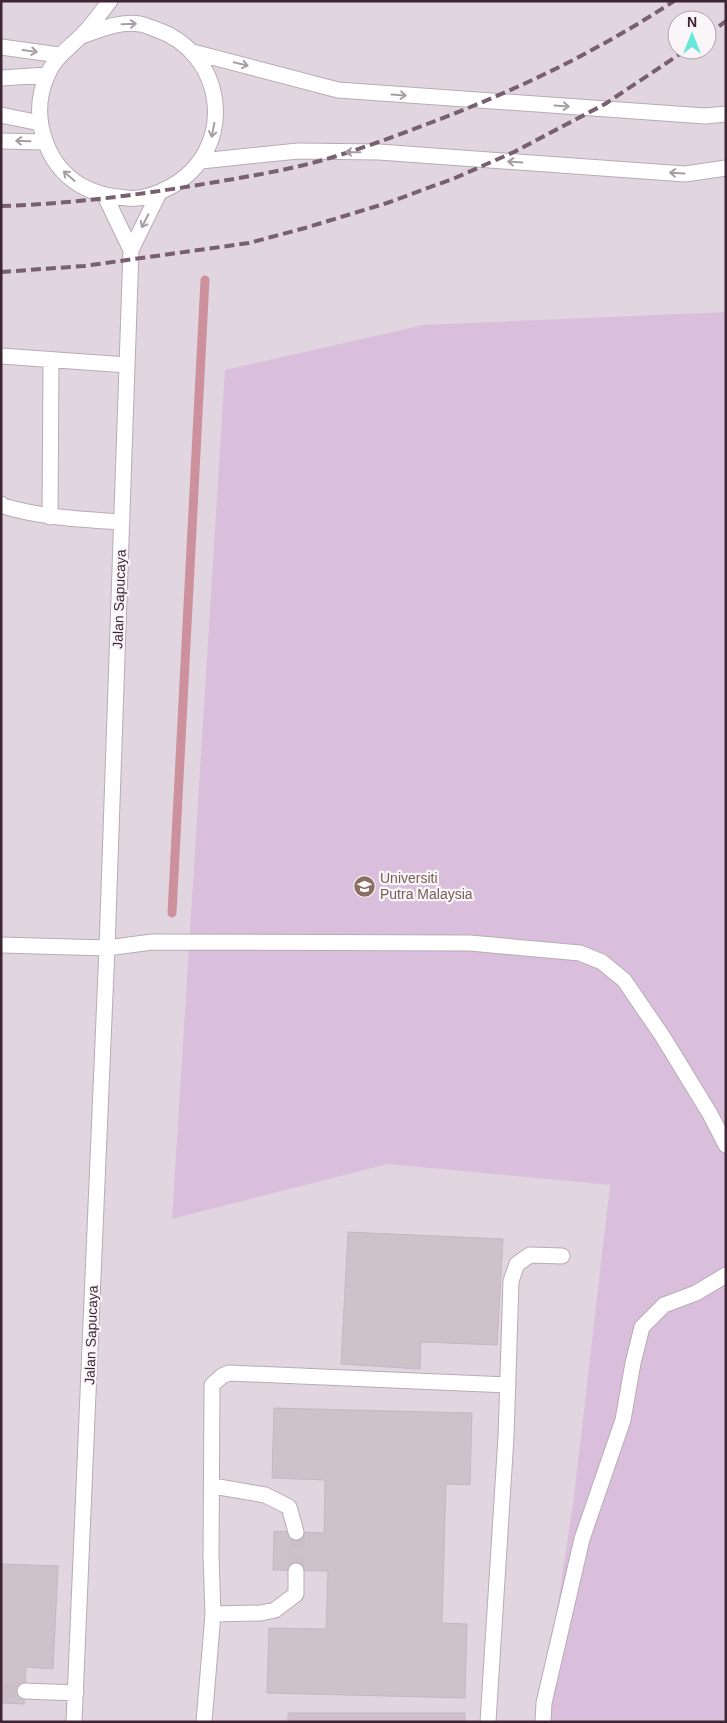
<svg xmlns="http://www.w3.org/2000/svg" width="727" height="1723" viewBox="0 0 727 1723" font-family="Helvetica,sans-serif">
<rect width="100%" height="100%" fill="#ede5eb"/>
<path fill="#e1d6df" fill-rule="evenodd" d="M1 1H726V1722H1ZM677 20H707V50H677Z"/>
<path fill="#dabfdc" d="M726 312V1722H540L574 1497 610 1185 388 1164 172 1219 225 370 423 325Z"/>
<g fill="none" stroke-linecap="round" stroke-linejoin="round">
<path stroke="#cd919e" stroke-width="9" d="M172 913 205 280"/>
</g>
<path fill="#cdc1ca" stroke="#c6b7c3" d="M348 1232 503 1239 497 1345 421 1342 420 1369 341 1364Z
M274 1408 472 1413 470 1485 446 1484 442 1623 467 1624 465 1698 267 1693 269 1628 326 1629 328 1571 273 1570 274 1531 324 1533 325 1480 272 1478Z
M1 1564 58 1566 53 1669 26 1667 24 1704 1 1703Z
M288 1713H465V1722H288Z"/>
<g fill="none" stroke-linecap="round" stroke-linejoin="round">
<path stroke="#cabfc6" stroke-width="15" stroke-dasharray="15 8" stroke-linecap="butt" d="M296 1532 298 1537 296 1571
M1 1690 25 1691"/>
<defs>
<path id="minor" d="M82 36C101 29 120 21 140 24 145 25 150 27 155 29 227 53 238 150 170 187 157 194 141 200 127 198 110 197 95 194 80 185 44 163 30 114 47 76 54 58 68 49 81 36 92 26 100 13 110 1
M1 47 59 55
M193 52 338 90 705 116 726 114
M1 78 47 75
M1 115 40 123
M1 141 45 142
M201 161 298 151 379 152 685 174 726 168
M105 196 131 250
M1 356 127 365
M1 504 3 506C44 518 80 519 122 522
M50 517 51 360
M1 945 107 948 152 942 470 943 580 953 602 962 624 980 663 1037 710 1114 726 1145
M213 1486 265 1495 289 1507 296 1532
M213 1614 261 1613 275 1610 296 1594V1571
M25 1691 76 1693
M74 1722 107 948 131 250 159 193
M204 1722 213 1614 211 1556 212 1385 222 1376 229 1373 508 1385
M488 1722 506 1437 511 1281 517 1264 530 1255 562 1256
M543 1722 544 1703 582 1539 623 1420 633 1363 642 1327 664 1305 696 1293 726 1275"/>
</defs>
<use href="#minor" stroke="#b8abb4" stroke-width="17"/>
<use href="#minor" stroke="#fff" stroke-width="15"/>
<path stroke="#796070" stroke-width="4" stroke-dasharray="10 5" stroke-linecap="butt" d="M707 35 726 21
M1 206C73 204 145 194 216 182 251 176 288 170 323 160 358 150 393 137 427 124 513 92 597 52 674 1
M1 272 84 266 249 243 305 228 387 203 455 178 514 152 605 104 686 50"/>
</g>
<defs><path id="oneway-shaft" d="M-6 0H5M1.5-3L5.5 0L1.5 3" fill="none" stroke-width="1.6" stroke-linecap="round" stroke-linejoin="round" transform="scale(1.25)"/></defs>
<g stroke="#a89da4">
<use href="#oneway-shaft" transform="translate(129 24) rotate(-2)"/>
<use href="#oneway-shaft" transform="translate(30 51) rotate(8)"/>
<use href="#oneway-shaft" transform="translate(241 64) rotate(14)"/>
<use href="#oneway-shaft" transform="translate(399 95) rotate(4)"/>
<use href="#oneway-shaft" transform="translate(562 106) rotate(4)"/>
<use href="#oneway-shaft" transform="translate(213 130) rotate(101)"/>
<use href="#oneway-shaft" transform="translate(23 141) rotate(-178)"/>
<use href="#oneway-shaft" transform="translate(353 152) rotate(-179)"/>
<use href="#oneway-shaft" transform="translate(515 162) rotate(-176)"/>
<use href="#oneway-shaft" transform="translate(677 173) rotate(-177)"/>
<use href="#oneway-shaft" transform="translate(69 176) rotate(-139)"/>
<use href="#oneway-shaft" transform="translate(145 221) rotate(117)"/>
</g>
<defs>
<symbol id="university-disc" viewBox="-11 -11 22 22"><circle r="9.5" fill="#8d6e63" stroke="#f9f5f9"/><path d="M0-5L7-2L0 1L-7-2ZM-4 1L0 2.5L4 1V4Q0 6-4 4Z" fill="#fff"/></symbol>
</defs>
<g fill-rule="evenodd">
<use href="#university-disc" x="352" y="874" width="25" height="25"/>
</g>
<g text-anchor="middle" stroke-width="4.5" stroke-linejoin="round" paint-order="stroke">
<g font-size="14" fill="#3e2534" stroke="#f9f5f9">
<text transform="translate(119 599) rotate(-88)" y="5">Jalan Sapucaya</text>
<text transform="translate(91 1335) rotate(-88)" y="5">Jalan Sapucaya</text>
</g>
<g font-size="14" fill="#785e54" stroke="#f9f5f9" text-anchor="start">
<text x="380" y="883">Universiti<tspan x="380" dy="16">Putra Malaysia</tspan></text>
</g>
</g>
<rect width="727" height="1723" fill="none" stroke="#3e2534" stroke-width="5"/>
<g transform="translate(692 35)"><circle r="24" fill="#f9f5f9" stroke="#aea2aa"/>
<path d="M0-4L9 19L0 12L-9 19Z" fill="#68e8d9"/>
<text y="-8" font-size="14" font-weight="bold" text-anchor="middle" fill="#3e2534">N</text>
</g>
</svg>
